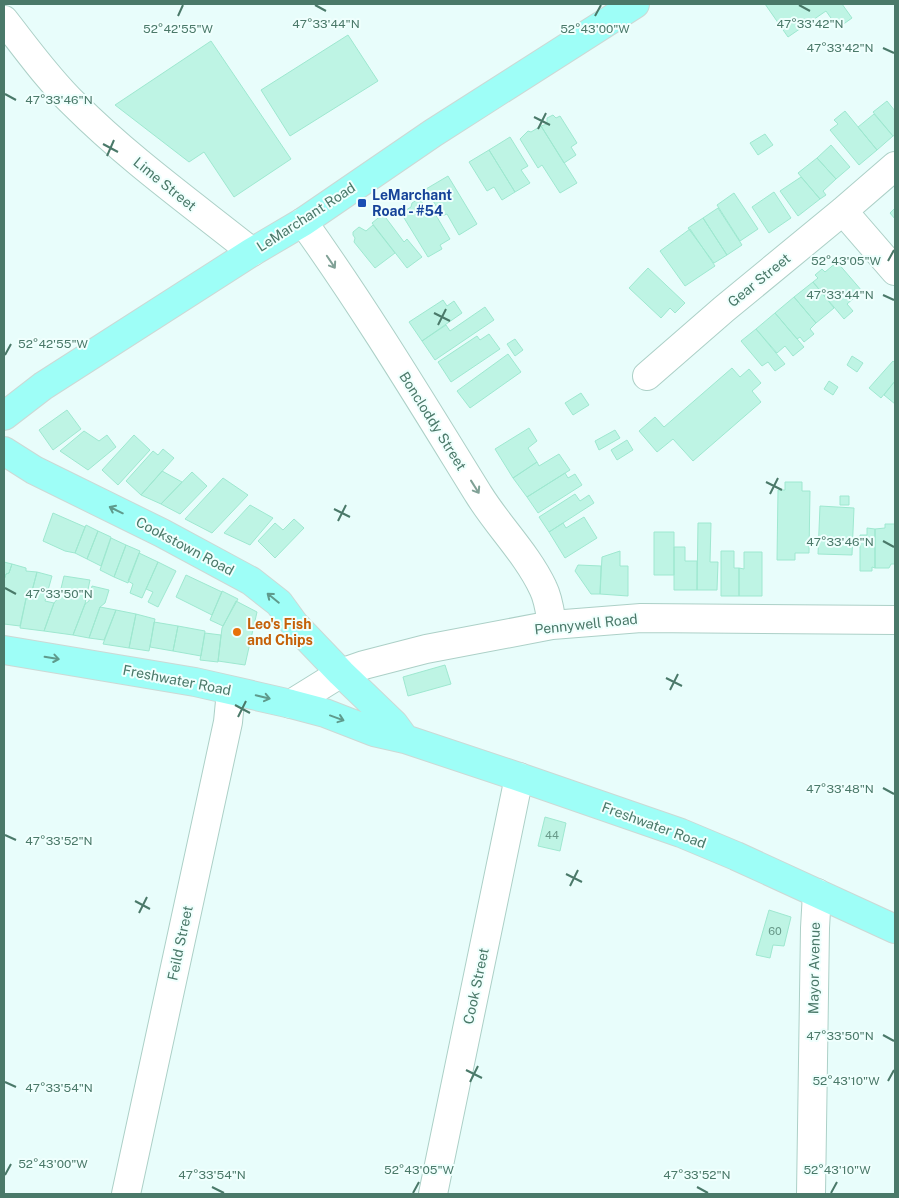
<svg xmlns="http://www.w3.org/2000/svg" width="899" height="1198" viewBox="0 0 899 1198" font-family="'Public Sans',sans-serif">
<rect width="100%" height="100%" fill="#e8fdfb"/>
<path fill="#bef4e4" stroke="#9ee8d0" d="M765 4H842L852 18 838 28 826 11 788 37Z
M348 35 378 81 290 136 261 90Z
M211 41 291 159 234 197 204 152 189 162 115 105Z
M887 101 895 111V135L893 136 873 112Z
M845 111 877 150 859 165 830 130 838 124 834 120Z
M874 114 893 136 877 150 858 127Z
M553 115 556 118 560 116 577 143 571 147 576 155 564 163 541 126 547 124V118Z
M541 126 577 183 560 193 542 165 538 168 520 139 528 131 531 132Z
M765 134 773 145 758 155 750 143Z
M510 137 528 166 521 170 530 183 515 192 489 150Z
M831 145 850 167 836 179 817 158Z
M489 150 515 192 502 200 494 187 487 191 469 162Z
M817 158 836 179 823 191 826 195 820 199 798 173Z
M448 176 477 224 459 235 447 214 442 216 426 189Z
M801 177 820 199 798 216 780 191Z
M774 192 791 218 769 233 752 207Z
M734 193 758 229 740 241 717 205Z
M417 200 422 202 430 215 434 212 450 239 440 245 442 249 428 257 401 213 411 207 412 203Z
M718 208 742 245 727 255 703 218Z
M895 208V219L890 213Z
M383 214 404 242 407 239 422 257 407 268 372 223Z
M703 218 727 255 714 263 688 228Z
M373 225 395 253 375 268 354 242 355 238 353 235V232L359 227 366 231Z
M690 229 715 266 685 286 660 251Z
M837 262 862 291 847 304 853 311 844 319 813 282 818 278 815 275 822 269 825 272Z
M648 268 685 303 675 313 670 308 661 318 629 288Z
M813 282 834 308 816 323 794 297Z
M794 297 816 323 810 329 814 334 804 342 800 337 797 339 775 313Z
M443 300 447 306 454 301 462 313 422 341 409 322Z
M485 307 494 320 435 360 422 341 446 325 450 331Z
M775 313 804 347 793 356 785 346 777 353 756 329Z
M756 329 785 364 775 371 768 362 762 366 741 341Z
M489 334 500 349 451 382 438 362 477 336 480 340Z
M515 339 523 350 515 356 507 344Z
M508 354 521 372 470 408 457 391Z
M852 356 863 363 857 372 847 365Z
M893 361 895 363V381L881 398 869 388Z
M732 368 740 377 749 369 761 383 752 391 761 402 693 461 673 439 657 452 639 431 655 417 664 427Z
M829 381 838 387 833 395 824 389Z
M895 381V404L884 395Z
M581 393 589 405 573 415 565 403Z
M67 410 81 429 53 450 39 430Z
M529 428 537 441 528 448 537 462 513 478 495 449Z
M615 430 620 438 599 450 595 441Z
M84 431 99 441 107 435 116 447 88 470 60 451Z
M134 435 150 450 118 485 102 470Z
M627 440 633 450 617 460 611 450Z
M163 449 174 458 141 495 126 481 153 451 158 455Z
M559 454 570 470 527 497 513 478 537 462 539 466Z
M162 471 182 482 161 504 141 495Z
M192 472 207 486 180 514 161 504Z
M565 473 568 478 575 474 582 485 538 513 527 497Z
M223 478 248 495 212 533 185 519Z
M785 482H802V491H810L809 553H795V560H777L778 490H785Z
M575 494 580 501 589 495 594 503 549 532 539 517Z
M840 496H849V505H840Z
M250 505 273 518 250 545 224 533Z
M820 506 854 508 852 555 818 554Z
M53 513 85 527 75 553 65 551 43 541Z
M584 517 597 538 565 558 549 532 563 523 566 528Z
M294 519 304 528 275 558 258 541 275 523 283 530Z
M698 523H711L710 562H718L717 590H697Z
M885 524H895V564H891L889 568H875V529L885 528Z
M86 525 98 531 87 559 75 553Z
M867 528 875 529V568L872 567V571H860V535H867Z
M98 531 111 537 101 566 87 559Z
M654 532H674V575H654Z
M111 538 126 545 114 577 100 570Z
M126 545 140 551 128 583 114 577Z
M674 547H685V561H697V590H674Z
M620 551V566H628V596L600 594 602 557Z
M721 551H734V568H739V596H721Z
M744 552H762V596H739V568L744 569Z
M139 553 158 562 142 598 130 593 133 584 128 581Z
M4 562 12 564 9 573 6 574 4 580Z
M158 562 176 571 158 607 148 602 153 592 146 589Z
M12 564 26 568V571L37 572 32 591 27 594 20 626 4 624V580L6 574 9 573Z
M578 565 601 566 600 594H591L575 571Z
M37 572 52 576 45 601 54 603 44 631 20 628 27 594 32 591Z
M186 575 222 592 212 615 176 597Z
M64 576 90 580 85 604 73 635 44 631 54 603 59 597Z
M92 586 109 590 105 603 100 607 89 638 73 635 85 604 89 601Z
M222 591 238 599 223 626 210 620Z
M236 601 257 612 245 665 218 661 222 628Z
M100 607 116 610 104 640 89 638Z
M116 610 136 614 129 648 103 644Z
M136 614 155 619 149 651 129 648Z
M154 622 178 626 173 651 150 647Z
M178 626 205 631 201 656 173 651Z
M205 633 221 635 218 662 200 660Z
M445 665 451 684 408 696 403 677Z
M545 817 566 823 560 851 538 846Z
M769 910 791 917 784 946 773 945 770 958 756 955Z"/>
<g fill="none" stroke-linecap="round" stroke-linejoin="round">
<defs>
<path id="minor" d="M4 20C26 48 48 79 74 104 129 159 192 204 252 252
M843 211 895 271
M303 222C366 310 422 403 479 495 499 527 527 554 543 588 549 600 550 613 552 625
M647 376 724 309 843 211 895 166
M291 704 341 673 364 665 426 649 552 625 641 618 895 620
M126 1194 228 722 231 691
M433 1194 519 777
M811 1194 815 928 817 893"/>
<path id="major" d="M4 416 43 386 252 252 303 222 433 133 635 4
M4 451 34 470 162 533 251 581 279 603 295 625 341 673 394 724 405 739
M4 650 195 682 291 704 325 713 374 732 405 739 519 777 681 833 736 856 895 929"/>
</defs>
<use href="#minor" stroke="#acd0c7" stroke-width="30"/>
<use href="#major" stroke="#ccd9d5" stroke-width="30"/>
<use href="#minor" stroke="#fff" stroke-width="28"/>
<use href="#major" stroke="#9efef7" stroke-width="28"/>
</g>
<defs><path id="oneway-shaft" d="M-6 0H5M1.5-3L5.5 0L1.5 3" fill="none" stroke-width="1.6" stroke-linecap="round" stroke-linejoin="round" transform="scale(1.25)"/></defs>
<g stroke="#80a196">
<use href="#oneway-shaft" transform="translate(331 262) rotate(56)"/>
<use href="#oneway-shaft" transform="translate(475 487) rotate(58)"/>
</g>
<g stroke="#5f9a8c">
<use href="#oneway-shaft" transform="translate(116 510) rotate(-154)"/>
<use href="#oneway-shaft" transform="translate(273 598) rotate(-141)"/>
<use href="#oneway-shaft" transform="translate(52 658) rotate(9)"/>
<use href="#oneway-shaft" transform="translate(263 697) rotate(14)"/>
<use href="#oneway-shaft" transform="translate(337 718) rotate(20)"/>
</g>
<path fill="none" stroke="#4a7969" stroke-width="2" d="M315 5 326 11M799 5 810 11M178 16 183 5M595 16 601 5M883 48 894 53M5 94 16 100M534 117 550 125M538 129 546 113M103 144 118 152M107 156 114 140M888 261 894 250M883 295 894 300M434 313 450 321M438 325 446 309M5 355 11 344M766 482 782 490M770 494 778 478M334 509 350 517M338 521 346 505M883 541 894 547M5 588 16 594M666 678 682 686M670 690 678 674M235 705 250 713M238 717 246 701M883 788 894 794M5 835 16 840M566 874 582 882M570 886 578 870M135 901 150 909M139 913 147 897M883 1035 894 1041M466 1070 482 1078M888 1081 894 1070M5 1082 16 1087M470 1082 478 1066M5 1175 11 1164M212 1187 224 1193M697 1187 708 1193M413 1193 419 1182M831 1193 837 1182"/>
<rect fill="#1a4fb4" stroke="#effffd" stroke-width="2" x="357" y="198" width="10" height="10" rx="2.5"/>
<circle fill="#e8710a" stroke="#effffd" stroke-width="2" cx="237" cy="632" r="5"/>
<g text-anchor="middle" stroke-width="4" stroke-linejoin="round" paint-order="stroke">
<g font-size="11" fill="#679888">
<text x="552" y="839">44</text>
<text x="775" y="935">60</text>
</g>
<g font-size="14" fill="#4a7969" stroke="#effffd">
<text transform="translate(165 184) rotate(39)" y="5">Lime Street</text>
<text transform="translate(306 217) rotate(-33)" y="5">LeMarchant Road</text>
<text transform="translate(759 280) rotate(-39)" y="5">Gear Street</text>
<text transform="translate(433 421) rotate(58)" y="5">Boncloddy Street</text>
<text transform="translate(185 546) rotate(28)" y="5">Cookstown Road</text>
<text transform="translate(586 624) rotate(-6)" y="5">Pennywell Road</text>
<text transform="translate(177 680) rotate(11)" y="5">Freshwater Road</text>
<text transform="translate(654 825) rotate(20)" y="5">Freshwater Road</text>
<text transform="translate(180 943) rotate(-78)" y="5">Feild Street</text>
<text transform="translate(814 968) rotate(-89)" y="5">Mayor Avenue</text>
<text transform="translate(476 986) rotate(-78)" y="5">Cook Street</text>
</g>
<g font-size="14" font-weight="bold" fill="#164399" stroke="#effffd" text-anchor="start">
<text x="372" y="200">LeMarchant<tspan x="372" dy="16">Road - #54</tspan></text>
</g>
<g font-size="14" font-weight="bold" fill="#c56008" stroke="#effffd" text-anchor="start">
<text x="247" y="629">Leo's Fish<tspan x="247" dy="16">and Chips</tspan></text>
</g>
</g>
<g font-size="12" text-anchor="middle" fill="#4a7969" stroke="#effffd" stroke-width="4" stroke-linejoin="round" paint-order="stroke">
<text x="326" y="28">47°33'44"N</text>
<text x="810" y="28">47°33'42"N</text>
<text x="178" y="33">52°42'55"W</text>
<text x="595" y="33">52°43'00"W</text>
<text x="840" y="52">47°33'42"N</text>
<text x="59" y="104">47°33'46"N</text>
<text x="846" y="265">52°43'05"W</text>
<text x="840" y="299">47°33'44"N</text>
<text x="53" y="348">52°42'55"W</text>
<text x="840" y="546">47°33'46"N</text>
<text x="59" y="598">47°33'50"N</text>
<text x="840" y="793">47°33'48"N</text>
<text x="59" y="845">47°33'52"N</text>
<text x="840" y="1040">47°33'50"N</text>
<text x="846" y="1085">52°43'10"W</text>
<text x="59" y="1092">47°33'54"N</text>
<text x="53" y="1168">52°43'00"W</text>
<text x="419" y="1174">52°43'05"W</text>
<text x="837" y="1174">52°43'10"W</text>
<text x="697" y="1179">47°33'52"N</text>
<text x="212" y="1179">47°33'54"N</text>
</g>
<rect width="899" height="1198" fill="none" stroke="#4a7969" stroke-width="10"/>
</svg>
